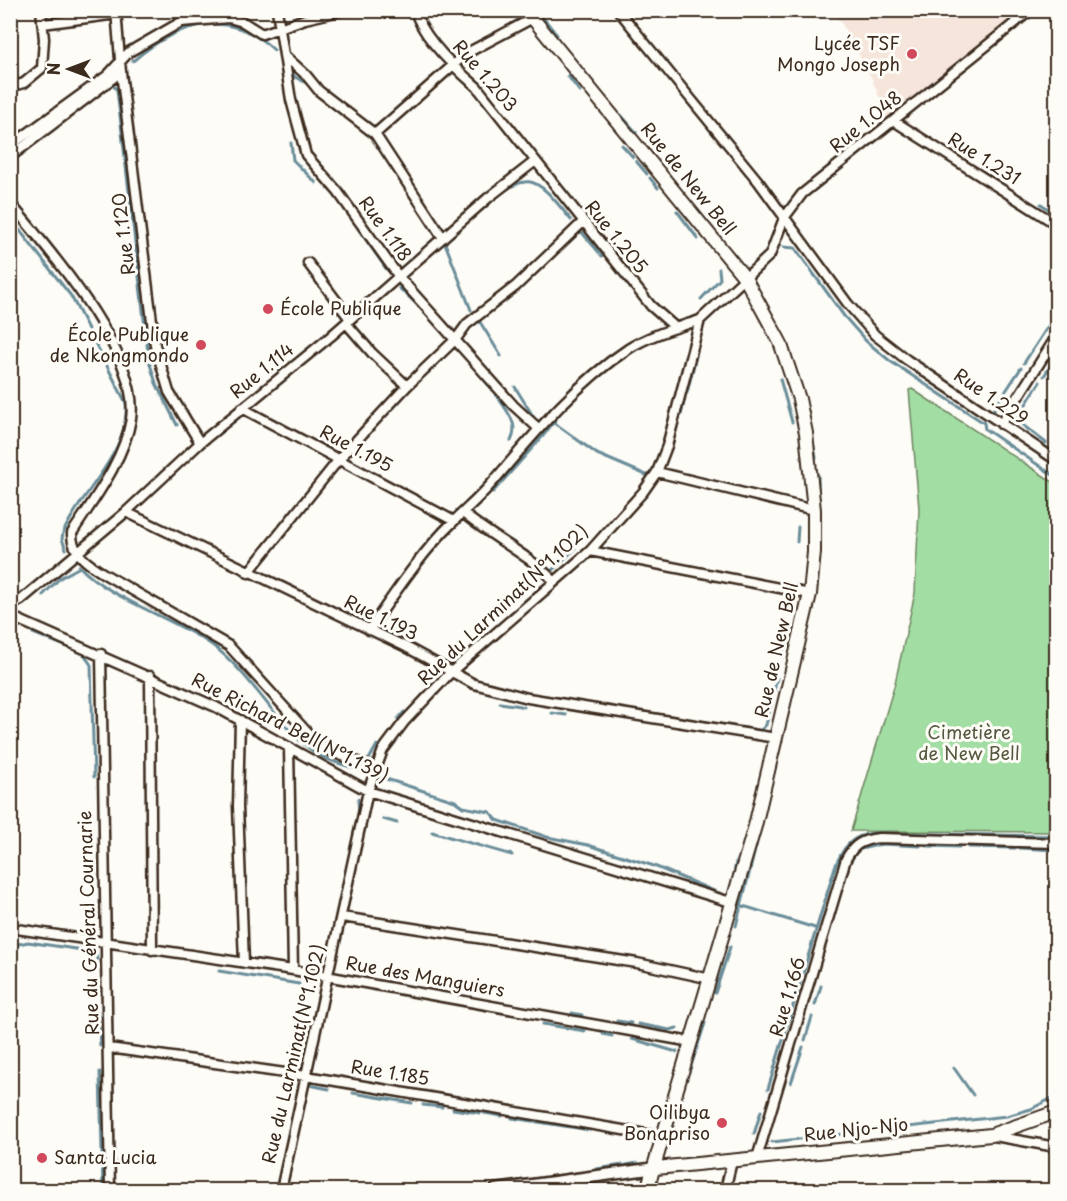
<svg xmlns="http://www.w3.org/2000/svg" width="1067" height="1201" viewBox="0 0 1067 1201" font-family="'Playpen Sans',sans-serif">
<rect width="100%" height="100%" fill="#fdfcf7"/>
<filter id="ink" filterUnits="userSpaceOnUse"><feTurbulence type="fractalNoise" baseFrequency=".0167" numOctaves="2"/><feDisplacementMap in="SourceGraphic" scale="12" xChannelSelector="R" yChannelSelector="G"/><feConvolveMatrix kernelMatrix="1 2 1 2 8 2 1 2 1" color-interpolation-filters="sRGB"/></filter>
<g filter="url(#ink)">
<path fill="#f6e5db" d="M832 11H1020L887 117 872 79 842 24Z"/>
<path fill="#a2dda3" stroke="#6e8460" stroke-width="1.5" d="M912 389 1056 484V832L851 831 895 683 915 593 919 509 909 390Z"/>
<g fill="none" stroke-linecap="round" stroke-linejoin="round">
<path stroke="#6a8d99" stroke-width="3" d="M511 10 520 21
M537 10 557 35
M329 17 358 14
M133 61C176 24 227 6 274 50
M290 69 295 77 310 85
M568 76 580 92
M111 83 117 90 149 361 156 383 177 425
M621 115 636 132
M291 143 293 160 316 183
M622 145 633 157
M10 151 27 138
M636 161 647 174
M650 178 658 188
M1041 204 1056 214
M480 211C528 170 532 171 571 220
M677 211 698 239
M10 218 71 296 126 403C130 453 82 490 63 533L62 539 66 549
M579 229 602 256
M359 230 387 270
M458 230 469 220
M445 242 453 235
M445 243 471 310
M783 247 795 248 844 316 866 341 890 361 984 423 985 429 1056 477
M399 288C420 305 506 399 513 423 515 430 514 435 511 441
M701 299 720 279 719 269
M480 322 501 356
M1024 363 1056 314
M1044 376 1056 357
M780 379 792 422
M1040 382 1016 420 1046 443
M515 387 533 416
M687 393 696 356
M992 412 1021 368
M681 415 685 399
M553 422 597 454 651 477
M812 436 816 458
M1053 448 1056 450
M818 475 820 550
M493 492 543 436 559 415
M797 542 798 527
M79 566C108 598 175 619 212 645 253 675 275 724 313 751 327 761 344 765 360 770
M550 572 575 549
M43 595 60 578 78 568
M33 633 83 653 91 665 94 777
M782 656 788 629
M773 695 777 678
M500 703 514 705
M515 705 524 707
M552 713 566 715
M398 719 404 712
M761 730 766 725 772 701
M367 763 377 745
M380 777 455 801 463 807 490 812 497 820 547 837 588 845 654 866 728 897
M772 781 778 755
M383 819 397 823
M432 832 512 855
M927 846 959 847
M969 847 1015 848
M1019 848 1056 850
M861 849 882 844 920 846
M732 884 736 862
M842 886 849 864 856 853
M743 906 815 928
M736 926 769 794
M48 929 58 931
M826 942 830 926
M14 945 28 942 96 952 97 960
M219 971 299 984
M324 972 359 816 358 799
M377 981 395 984
M715 993 730 947
M815 1005 821 986
M98 1012 100 1046
M572 1013 582 1015
M617 1021 631 1023
M543 1024 585 1031
M638 1024 670 1030 677 1028
M603 1034 612 1036
M632 1039 677 1052
M805 1040 812 1017
M954 1068 973 1095
M100 1072 103 1190
M689 1072 705 1023
M791 1083 803 1047
M309 1085 329 1089
M768 1089 835 867C843 847 852 835 874 833L1056 836
M353 1093 412 1103
M423 1105 442 1107
M453 1109 480 1113
M484 1113 502 1116
M512 1118 590 1130
M754 1134 761 1111
M772 1142 1007 1116 1031 1109 1056 1096
M626 1165 638 1163
M596 1169 623 1165"/>
<defs>
<path id="minor" d="M116 10 121 72 155 345 169 392 200 443
M277 10 291 100 306 155 338 192 399 277 514 406 538 428
M415 10C422 38 456 69 477 87L651 306 676 328
M618 10 758 181 848 304 875 335 907 360 1056 460
M43 24 117 14
M284 55 306 75 319 91 375 134 443 238
M10 87 24 83 42 68 44 39 41 10
M894 121 1056 224
M375 134 467 53 533 18
M10 146 108 75 129 52 181 22 229 18 243 22 262 34 305 19 344 10
M10 157 121 72
M10 203C50 251 141 354 131 419 124 460 94 499 72 533 71 554 91 566 106 575L229 646 315 741 332 752 374 768
M308 263 350 319
M346 323 372 353 407 386
M242 408 454 521
M1001 424 1056 337
M657 472 814 510
M126 512 406 647 474 684 528 698 776 738
M464 514C493 538 528 554 554 581
M590 551 810 594
M248 573 340 458 407 386 456 339 467 324 516 286 583 222
M10 606 21 600 126 512 200 443 331 336 488 198 534 162
M10 616 216 707 368 791 734 903
M369 630C395 593 421 553 453 522 466 509 480 497 492 483 533 435 575 384 628 349 650 335 676 328 700 320
M101 654 110 1190
M150 676 152 950
M240 720 238 806 244 963
M289 747 293 970
M342 917 637 963 711 979
M10 928 293 970 691 1042
M109 1048 306 1076 664 1137
M994 1136 1056 1147
M757 1158 846 859C854 844 862 840 879 838L1056 843
M281 1190 368 791 383 750 404 722 451 672 590 551 643 492 657 472 667 446 700 320 770 255 784 218 802 194 1031 10
M725 1190 732 1161"/>
<path id="tertiary" d="M495 1190 656 1168"/>
<path id="secondary" d="M526 10 745 278 780 342 799 399 806 433 814 510V552L810 594 755 826 647 1190
M656 1168 991 1135 1056 1112"/>
</defs>
<use href="#minor" stroke="#3b2a1e" stroke-width="13"/>
<use href="#tertiary" stroke="#3b2a1e" stroke-width="15"/>
<use href="#secondary" stroke="#3b2a1e" stroke-width="16"/>
<use href="#minor" stroke="#fdfcf7" stroke-width="8"/>
<use href="#tertiary" stroke="#fdfcf7" stroke-width="10"/>
<use href="#secondary" stroke="#fdfcf7" stroke-width="12"/>
</g>
</g>
<g fill="#d1495b" stroke="#fdfcf7" stroke-width="2">
<circle cx="912" cy="54" r="6"/>
<circle cx="268" cy="309" r="6"/>
<circle cx="201" cy="345" r="6"/>
<circle cx="722" cy="1123" r="6"/>
<circle cx="42" cy="1158" r="6"/>
</g>
<g text-anchor="middle" stroke-width="6" stroke-linejoin="round" paint-order="stroke">
<g font-size="18" fill="#3b2a1e" stroke="#fdfcf7" text-anchor="end">
<text x="900" y="50">Lycée TSF<tspan x="900" dy="21">Mongo Joseph</tspan></text>
<text x="280" y="315" text-anchor="start">École Publique</text>
<text x="189" y="341">École Publique<tspan x="189" dy="21">de Nkongmondo</tspan></text>
<text x="710" y="1119">Oilibya<tspan x="710" dy="21">Bonapriso</tspan></text>
<text x="54" y="1164" text-anchor="start">Santa Lucia</text>
</g>
<g font-size="18" fill="#3b2a1e" stroke="#fdfcf7">
<text transform="translate(485 76) rotate(49)" y="6">Rue 1.203</text>
<text transform="translate(866 122) rotate(-39)" y="6">Rue 1.048</text>
<text transform="translate(984 159) rotate(32)" y="6">Rue 1.231</text>
<text transform="translate(688 179) rotate(51)" y="6">Rue de New Bell</text>
<text transform="translate(385 229) rotate(54)" y="6">Rue 1.118</text>
<text transform="translate(124 234) rotate(-97)" y="6">Rue 1.120</text>
<text transform="translate(616 237) rotate(51)" y="6">Rue 1.205</text>
<text transform="translate(262 371) rotate(-39)" y="6">Rue 1.114</text>
<text transform="translate(991 397) rotate(34)" y="6">Rue 1.229</text>
<text transform="translate(356 449) rotate(28)" y="6">Rue 1.195</text>
<text transform="translate(503 605) rotate(-43)" y="6">Rue du Larminat(N°1.102)</text>
<text transform="translate(381 618) rotate(26)" y="6">Rue 1.193</text>
<text transform="translate(777 650) rotate(-77)" y="6">Rue de New Bell</text>
<text transform="translate(290 728) rotate(27)" y="6">Rue Richard Bell(N°1.139)</text>
<text transform="translate(89 923) rotate(-92)" y="6">Rue du Général Cournarie</text>
<text transform="translate(425 977) rotate(10)" y="6">Rue des Manguiers</text>
<text transform="translate(788 997) rotate(-73)" y="6">Rue 1.166</text>
<text transform="translate(294 1054) rotate(-77)" y="6">Rue du Larminat(N°1.102)</text>
<text transform="translate(390 1073) rotate(9)" y="6">Rue 1.185</text>
<text transform="translate(856 1130) rotate(-6)" y="6">Rue Njo-Njo</text>
</g>
<g font-size="18" fill="#55573f" stroke="#fdfcf7">
<text x="969" y="739">Cimetière<tspan x="969" dy="21">de New Bell</tspan></text>
</g>
</g>
<rect width="1067" height="1201" fill="none" stroke="#fdfcf7" stroke-width="36"/>
<rect x="18" y="18" width="1031" height="1165" fill="none" stroke="#3b2a1e" stroke-width="2" filter="url(#ink)"/>
<g transform="translate(69 69) rotate(270)" stroke="#fdfcf7" stroke-width="4.5" paint-order="stroke">
<path d="M0-4.5L10 22L0 15L-10 22Z" fill="#3b2a1e"/>
<text y="-9" font-size="16" font-weight="bold" text-anchor="middle" fill="#3b2a1e">N</text>
</g>
</svg>
